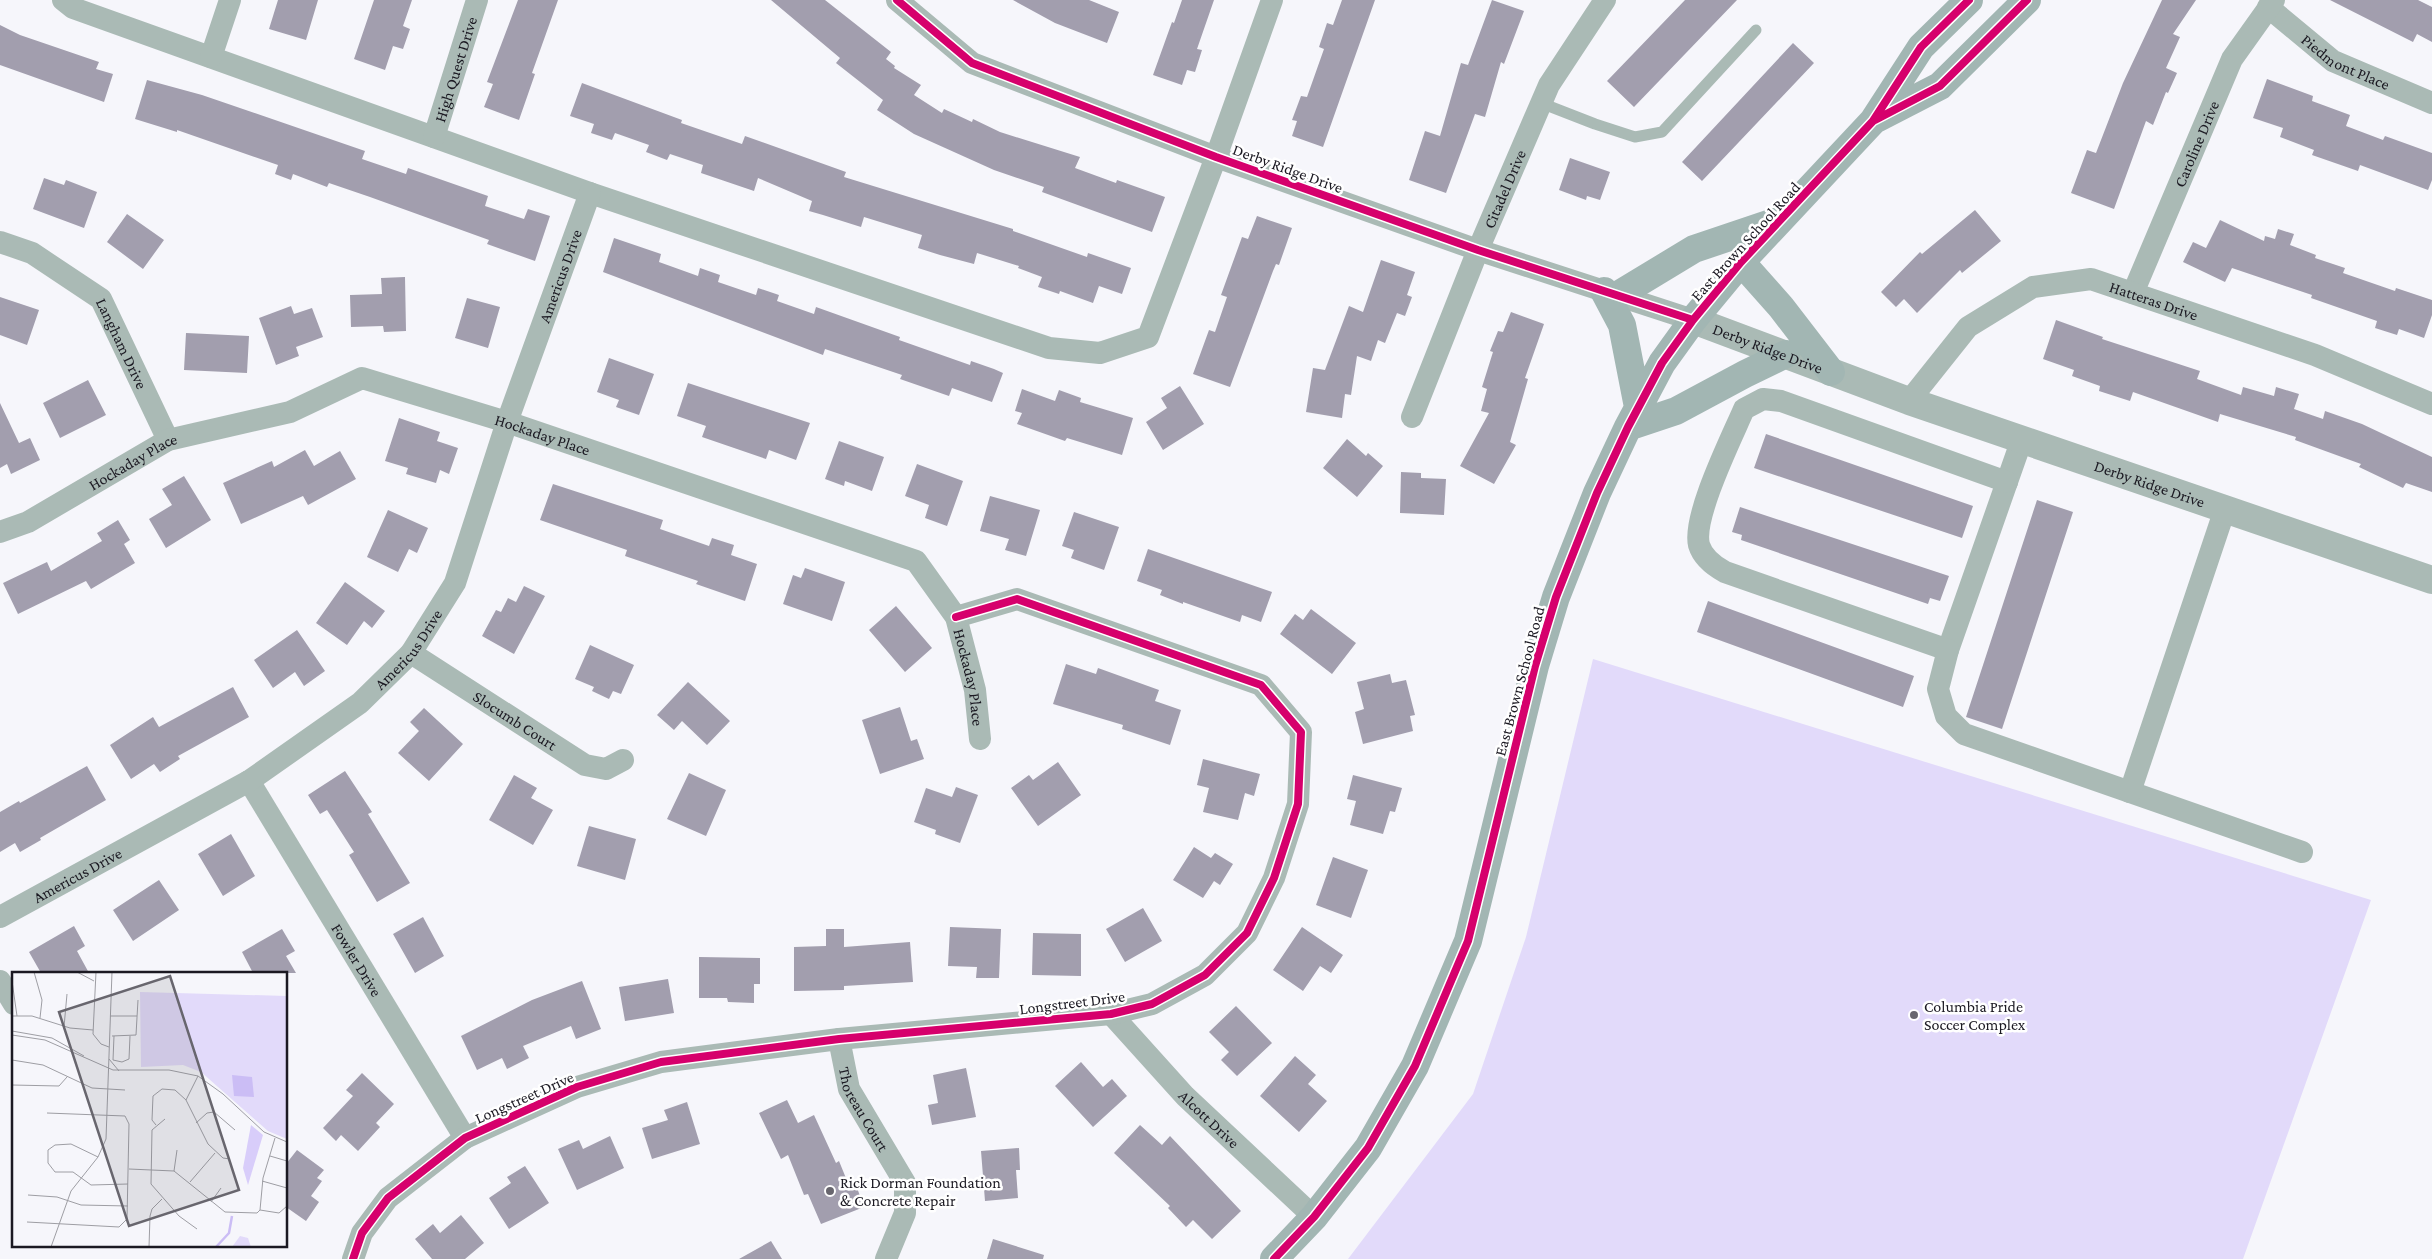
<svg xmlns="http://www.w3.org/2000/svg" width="2432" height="1259" viewBox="0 0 2432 1259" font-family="'Crimson Pro',serif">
<rect width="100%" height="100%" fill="#f6f6fb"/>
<path fill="#e2dafa" d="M1593 659 2371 900 2243 1259H1348L1473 1094 1526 937Z"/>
<path fill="#a29eae" d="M278 0H318L306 40 269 29Z
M374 0H412L403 26 410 29 403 49 393 46 385 70 354 59Z
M518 0H558L532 73 535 74 519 120 484 107 493 84 487 82Z
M771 0H825L891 52 886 59 895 66 894 68 921 85 914 95 942 113 944 109 972 122 973 119 1000 132 1080 157 1075 168 1116 183 1117 180 1165 197 1152 232 1042 192 1044 187 994 170 914 134 877 110 883 100 836 63 840 58Z
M1013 0H1089L1119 12 1107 43 1055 23Z
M1182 0H1214L1197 49 1202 50 1195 72 1187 70 1182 85 1153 75 1172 22 1174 23Z
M1342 0H1375L1323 147 1292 136 1297 121 1292 120 1301 96 1307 97 1324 49 1319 47 1327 23 1333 25Z
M1492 0 1524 11 1504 64 1501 62 1485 117 1475 114 1446 193 1409 180 1425 131 1440 136 1461 63 1468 65Z
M1685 0H1737L1634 107 1607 81Z
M2162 0H2196L2173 34 2180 37 2166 68 2177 73 2168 93 2166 92 2153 125 2146 121 2114 209 2071 193 2087 150 2096 153 2123 83Z
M2330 0H2418L2432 7V42L2417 34 2413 42Z
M0 25 20 35 99 62 96 69 113 74 104 102 0 65Z
M1793 43 1814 63 1702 181 1682 162Z
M2267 79 2313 96 2312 101 2350 115 2346 126 2383 140 2385 136 2432 153V180L2428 190 2360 165 2358 171 2312 155 2314 150 2280 137 2283 128 2253 118Z
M147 80 202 95 365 151 362 159 406 174 408 168 488 196 485 206 524 219 528 209 550 216 535 261 487 244 489 240 370 197 329 183 327 187 293 174 291 180 275 174 278 165 177 130V132L135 119Z
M582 83 682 120 681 123 742 144 745 136 846 172 844 177 1013 229V231L1087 257 1088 253 1131 268 1122 294 1099 286 1093 303 1060 291 1059 294 1038 287 1042 277 1018 268 1019 266 977 253 974 264 940 255 918 248 922 235 864 217 861 227 823 215 809 211 812 201 758 178 754 191 701 173 703 165 670 154 667 160 646 152 649 145 615 133 612 140 591 133 594 124 570 116Z
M1570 158 1610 172 1600 200 1587 196 1586 200 1559 190Z
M44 178 64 185 66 180 97 192 84 228 33 209Z
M1975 210 2001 241 1962 273 1960 270 1917 313 1904 299 1896 307 1881 292 1920 252 1922 254Z
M127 214 164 240 143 269 107 242Z
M1257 216 1292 228 1279 265 1276 264 1273 271 1230 387 1193 374 1209 330 1215 332 1227 297 1221 295 1242 237 1248 239Z
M2220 220 2264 241 2265 236 2275 239 2278 229 2294 234 2290 245 2316 255 2315 258 2345 268 2343 273 2395 291 2396 288 2432 300V315L2424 338 2399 329 2397 335 2375 328 2377 321 2311 298 2312 295 2232 268 2225 282 2183 262 2193 242 2206 248Z
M614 238 661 254 659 262 698 276 700 268 720 275 718 282 756 295 758 288 779 295 777 301 814 314 816 307 900 337 899 340 970 365 971 361 994 369 1003 373 992 402 952 388 949 396 900 379 902 375 825 349 823 355 603 272Z
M1381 260 1415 272 1407 295 1412 297 1405 316 1397 313 1385 343 1378 340 1371 361 1357 356 1351 395 1345 394 1342 418 1306 412 1313 368 1325 370 1349 306 1363 312Z
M405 277 406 331 384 332 383 326 351 327 350 295 382 294 381 278Z
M0 297 39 310 27 345 0 335Z
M467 298 500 307 488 348 455 338Z
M291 306 294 314 312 308 323 337 296 347 299 356 276 365 259 318Z
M1511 312 1544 324 1525 378 1528 379 1510 442 1516 445 1494 484 1460 466 1489 413 1481 411 1487 389 1482 387 1493 352 1490 351 1498 331 1503 332Z
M2056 320 2103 337 2102 339 2200 371 2197 379 2241 395 2243 387 2274 396 2276 387 2299 394 2294 409 2323 419 2325 411 2362 424 2432 457V492L2406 483 2403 488 2359 467 2361 464 2295 440 2296 437 2220 414 2218 422 2133 392 2130 401 2099 391 2100 386 2072 376 2074 370 2043 359Z
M186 333 249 336 247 373 184 370Z
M609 358 654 374 639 415 616 407 619 400 597 392Z
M88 380 106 415 60 438 43 403Z
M688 383 810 423 796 460 769 450 766 459 702 437 706 426 677 416Z
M1180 386 1204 424 1163 450 1146 422 1167 408 1161 398Z
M1022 389 1055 401 1059 390 1081 398 1080 402 1133 418 1122 455 1067 438 1065 441 1017 424 1022 413 1015 411Z
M0 403 19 443 30 438 40 460 11 474 7 464 0 468Z
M399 418 440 432 437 441 458 448 449 474 440 470 436 483 406 474 408 468 385 461Z
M1766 434 1973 506 1962 538 1754 468Z
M1347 439 1366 456 1368 453 1383 466 1357 497 1323 468Z
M839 441 884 457 872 491 845 481 844 486 825 479Z
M305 450 314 466 340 451 356 479 308 505 303 496 241 524 223 483 272 461 274 467Z
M917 464 963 481 947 526 925 518 929 505 905 496Z
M1401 472 1421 473V478L1446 479 1444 515 1400 513Z
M184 476 211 520 166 548 149 519 172 505 162 489Z
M553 484 663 520 660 529 709 546 712 538 734 545 731 555 757 564 745 601 696 584 698 581 625 556 627 550 540 520Z
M990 496 1040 510 1026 556 1005 550 1009 539 980 531Z
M2037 500 2073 512 2002 729 1966 717Z
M1740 507 1949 576 1940 601 1930 598 1928 604 1741 540 1742 535 1732 532Z
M388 510 428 528 417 553 409 549 398 572 367 557Z
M1074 512 1119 527 1104 570 1071 558 1074 550 1062 546Z
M118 520 130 540 124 544 135 563 91 589 86 581 18 614 3 583 47 562 51 571 102 541 97 533Z
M1148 549 1272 592 1261 622 1242 615 1240 622 1183 602V604L1160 595 1162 590 1137 581Z
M805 568 845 582 832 621 783 604 793 575 801 578Z
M345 582 385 611 372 628 364 621 347 645 316 623Z
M524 586 545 596 514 654 482 636 496 610 501 612 508 598 516 602Z
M1708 601 1914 676 1903 707 1697 632Z
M896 606 932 648 905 672 869 630Z
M1311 609 1356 643 1332 674 1280 634 1295 614 1303 620Z
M297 630 325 671 304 686 295 672 273 688 254 660Z
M590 645 634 665 621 694 613 691 609 699 592 691 594 687 575 679Z
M1066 664 1096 674 1098 668 1159 690 1155 701 1181 710 1170 745 1122 729 1123 725 1053 704Z
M1390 674 1392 683 1406 680 1415 715 1410 716 1413 731 1363 744 1355 712 1364 709 1357 682Z
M688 682 730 721 707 745 682 721 674 730 657 715Z
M233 687 249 717 178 756 180 759 160 772 154 764 131 779 110 745 153 717 159 727Z
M900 707 911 741 917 739 924 759 880 774 862 720Z
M424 708 463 744 429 781 398 753 419 731 410 722Z
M1203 759 1260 774 1254 796 1245 793 1238 820 1203 812 1209 788 1197 785Z
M1058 762 1081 795 1038 826 1011 788 1029 775 1033 780Z
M87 766 106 800 40 838 41 840 20 852 15 843 0 852V812L19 801 20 803Z
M345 771 372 812 368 814 410 883 377 902 349 855 354 852 327 810 320 814 308 795Z
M689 773 726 790 706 836 667 819Z
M514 775 537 788 531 798 553 810 533 845 489 820Z
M1353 775 1402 788 1395 812 1390 811 1383 834 1350 825 1356 801 1347 799Z
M956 787 978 795 960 843 935 834 936 830 914 822 926 788 952 797Z
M589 826 636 839 625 880 577 866Z
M231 834 255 876 223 896 198 854Z
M1194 847 1211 858 1215 853 1233 864 1220 885 1214 881 1203 898 1173 880Z
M1333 857 1368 870 1351 918 1316 905Z
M159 880 179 910 133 941 113 910Z
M1143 908 1162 941 1125 962 1106 929Z
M423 917 444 956 415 973 393 934Z
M74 926 85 946 77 951 89 973H41L29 952Z
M950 927 1001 929 999 978H976L977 967 948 966Z
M1302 927 1343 955 1331 973 1320 966 1303 991 1273 970Z
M282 929 295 951 286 956 296 973H253L242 952Z
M826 929H844V947L910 942 913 982 844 986V990L794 991V947L826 946Z
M1033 933 1081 934V976L1032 975Z
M699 957 760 958V984H754V1003L728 1002 727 998H699Z
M668 979 674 1013 625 1021 619 987Z
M582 981 601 1029 576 1039 571 1026 523 1046 529 1058 507 1069 502 1058 477 1070 461 1036 532 1000Z
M1236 1006 1272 1043 1237 1076 1221 1060 1229 1052 1209 1032Z
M1295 1056 1316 1075 1308 1084 1327 1101 1299 1132 1260 1096Z
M1081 1062 1103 1087 1112 1079 1127 1096 1093 1127 1055 1086Z
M966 1068 976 1117 932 1125 928 1105 938 1103 933 1075Z
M362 1073 394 1104 376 1123 380 1127 358 1151 341 1135 336 1141 323 1128 353 1096 346 1090Z
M787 1100 798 1123 814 1115 836 1163 839 1161 850 1188 856 1185 864 1207 821 1224 808 1194 804 1195 788 1155 781 1159 759 1113Z
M687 1102 700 1144 652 1159 642 1128 668 1120 664 1110Z
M1140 1125 1162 1145 1170 1136 1241 1211 1212 1239 1193 1220 1186 1227 1168 1208 1170 1206 1114 1153Z
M610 1136 624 1168 577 1190 558 1149 579 1140 583 1149Z
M1019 1148 1020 1170H1016L1018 1198 985 1201 981 1151Z
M297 1150 324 1170 317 1178 322 1181 311 1196 319 1202 306 1221 286 1207V1164Z
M525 1166 549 1203 509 1229 489 1198 511 1183 507 1177Z
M461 1215 484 1243 465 1259H432L415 1239 433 1224 440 1233Z
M993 1239 1044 1255 1043 1259H987Z
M771 1241 782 1259H739Z"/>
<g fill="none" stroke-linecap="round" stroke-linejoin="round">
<path stroke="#aabab5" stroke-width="11" d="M1541 103 1595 124 1635 137 1662 132 1756 30"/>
<g stroke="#aabab5" stroke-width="22">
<path d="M63 0 73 8 590 193 1049 348 1100 353 1148 337 1216 157 1272 0"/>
<path d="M897 0 972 63 1216 157 1478 250 1693 320"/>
<path id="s1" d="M2268 7 2333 61 2432 103"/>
<path d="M211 57 230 0"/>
<path id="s2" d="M434 137 477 0"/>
<path id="s3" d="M0 242 32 253 101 299 168 440"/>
<path id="s4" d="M2133 293 2232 59 2274 0"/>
<path id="s5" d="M1909 401 1968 327 2033 287 2091 279 2315 355 2432 404"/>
<path id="s6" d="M1412 417 1478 250 1549 85 1605 0"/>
<path d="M2022 439 1948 650 1938 689 1946 716 1964 734 2302 852"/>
<path id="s7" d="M0 532 28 522 168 440 290 412 362 378 507 422 916 561 956 617 975 690 980 739"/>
<path d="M1948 650 1725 572C1714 566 1703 558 1699 545 1692 517 1732 437 1744 409L1763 399 1781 401 2007 482"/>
<path id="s8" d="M411 653 585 765 606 769 623 760"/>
<path id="s9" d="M249 781 465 1138"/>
<path d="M2130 792 2225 509"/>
<path id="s10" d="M0 917 249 781 360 703 411 653 455 583 507 422 590 193"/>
<path d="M0 981 14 1004"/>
<path id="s11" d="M1111 1014 1185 1096 1314 1217"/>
<path id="s12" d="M839 1039 849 1089 905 1183V1213L886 1259"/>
<path d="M353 1259 362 1233 388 1198 465 1138 577 1087 661 1062 839 1039 1111 1014 1152 1004 1205 975 1247 933 1274 878 1298 804 1301 732 1261 685 1017 599 956 617"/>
</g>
<path stroke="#aabab5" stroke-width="28" id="s13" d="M1693 320 1909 401 2432 580"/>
<path stroke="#a2b6b3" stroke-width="28" d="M1874 120 1940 86 2027 0
M1741 262 1781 307 1831 372
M1604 291 1622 325 1638 407
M1618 295 1694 249 1780 220
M1628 427 1676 411 1745 374 1786 354
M1274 1259 1314 1217 1368 1148 1415 1066 1468 941 1535 666 1556 597 1597 493 1628 427 1662 363 1693 320 1741 262 1873 121 1921 47 1969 0"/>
<defs>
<path id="cycleway" d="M897 0 972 63 1216 157 1478 250 1693 320
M1875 120 1940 86 2027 0
M353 1259 362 1233 388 1198 465 1138 577 1087 661 1062 839 1039 1111 1014 1152 1004 1205 975 1247 933 1274 878 1298 804 1301 732 1261 685 1017 599 956 617
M1274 1259 1314 1217 1368 1148 1415 1066 1468 941 1535 666 1556 597 1597 493 1628 427 1662 363 1693 320 1741 262 1873 121 1921 47 1969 0"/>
</defs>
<use href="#cycleway" stroke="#fff" stroke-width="11"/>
<use href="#cycleway" stroke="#d6006c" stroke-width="8"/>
</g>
<g fill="#68666e" stroke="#fff" stroke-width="2">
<circle cx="1914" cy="1015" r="5"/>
<circle cx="830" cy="1191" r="5"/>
</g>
<g text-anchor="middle" stroke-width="5" stroke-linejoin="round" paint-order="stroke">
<g font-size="16" fill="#1b1922" stroke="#fff">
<text dy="6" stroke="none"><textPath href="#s1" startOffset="96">Piedmont Place</textPath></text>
<text dy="6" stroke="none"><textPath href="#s2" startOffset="71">High Quest Drive</textPath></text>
<text dy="6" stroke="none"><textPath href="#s4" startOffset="162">Caroline Drive</textPath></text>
<text transform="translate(1288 168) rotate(20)" y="6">Derby Ridge Drive</text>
<text dy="6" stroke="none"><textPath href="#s6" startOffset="246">Citadel Drive</textPath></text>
<text transform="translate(1745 241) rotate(-48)" y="6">East Brown School Road</text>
<text dy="6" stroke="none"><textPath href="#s10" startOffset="898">Americus Drive</textPath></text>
<text dy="6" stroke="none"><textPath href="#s5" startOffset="296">Hatteras Drive</textPath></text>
<text dy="6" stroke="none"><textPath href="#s3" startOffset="166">Langham Drive</textPath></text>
<text dy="6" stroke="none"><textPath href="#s13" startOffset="80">Derby Ridge Drive</textPath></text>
<text dy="6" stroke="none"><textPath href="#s7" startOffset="586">Hockaday Place</textPath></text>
<text dy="6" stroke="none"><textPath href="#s7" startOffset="151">Hockaday Place</textPath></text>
<text dy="6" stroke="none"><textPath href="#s13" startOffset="485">Derby Ridge Drive</textPath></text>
<text dy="6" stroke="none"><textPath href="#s10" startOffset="492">Americus Drive</textPath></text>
<text dy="6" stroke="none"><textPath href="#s7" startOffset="1111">Hockaday Place</textPath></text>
<text transform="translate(1519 681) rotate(-75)" y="6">East Brown School Road</text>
<text dy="6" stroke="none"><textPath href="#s8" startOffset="124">Slocumb Court</textPath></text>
<text dy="6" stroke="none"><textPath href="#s10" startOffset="88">Americus Drive</textPath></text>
<text dy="6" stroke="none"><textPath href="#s9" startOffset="209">Fowler Drive</textPath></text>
<text transform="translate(1072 1002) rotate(-7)" y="6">Longstreet Drive</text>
<text transform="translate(524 1097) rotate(-24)" y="6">Longstreet Drive</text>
<text dy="6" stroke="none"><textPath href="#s12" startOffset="75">Thoreau Court</textPath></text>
<text dy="6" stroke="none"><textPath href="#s11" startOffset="144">Alcott Drive</textPath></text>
</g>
<g font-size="16" fill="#1b1922" stroke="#fff" text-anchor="start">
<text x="1924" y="1012">Columbia Pride<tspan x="1924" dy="18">Soccer Complex</tspan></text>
<text x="840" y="1188">Rick Dorman Foundation<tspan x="840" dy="18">&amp; Concrete Repair</tspan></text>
</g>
</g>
<g transform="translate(12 972)">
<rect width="275" height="275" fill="#f6f6fb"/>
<path d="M128 20 275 24V167L256 159 189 100 171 93 129 95ZM228 264 236 266 239 275H220Z" fill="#e2dafa"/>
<path d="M239 153 251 163 236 213 231 196Z" fill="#d8cdfa"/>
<path d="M220 103 240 105 242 125 222 124Z" fill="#cbbdf5"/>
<path fill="none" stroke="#cbbdf5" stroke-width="2.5" d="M204 275 217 261 220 244"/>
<path fill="none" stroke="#9e9ea4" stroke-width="1" d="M22 0 30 28 28 46M65 0 82 9M84 0 81 62 89 72 97 75M0 9 5 44M0 44H20L58 56 81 58M98 44H125M52 55 55 22M0 59 40 66 72 84M0 63 33 68 101 98H157L186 104 211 122 252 160 275 170M100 64 124 63 126 28M102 64 101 88 110 90 117 87 118 64M97 87 107 99M0 88 31 93 80 116 113 118M0 113 47 114 55 105M174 128 186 104M153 147 140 158 139 212 167 244 185 257M184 151 195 141 202 140 223 158M144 153 140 148 141 124 150 117 163 118 174 128 196 172 211 186 218 187M258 184 275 189M86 185 59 172 43 173 36 178V191L43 200H61L79 213 116 212M117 197 162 199 213 240 245 241 248 238M162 199 165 178M250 209 275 216M178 210 203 181M16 223 45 225 69 233 116 234M199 230 209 216M248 238 251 206 263 166M248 238 267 241 275 234M15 250 107 255 115 247 117 152 113 144 35 141M39 275 59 219 86 185 94 167 100 0M137 275 138 244 140 237 150 227"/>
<path fill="#68666e" fill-opacity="0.15" stroke="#68666e" stroke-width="2.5" d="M158 4 227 218 117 254 47 40Z"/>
<rect width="275" height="275" fill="none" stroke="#1b1922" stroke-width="2.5"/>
</g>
</svg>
